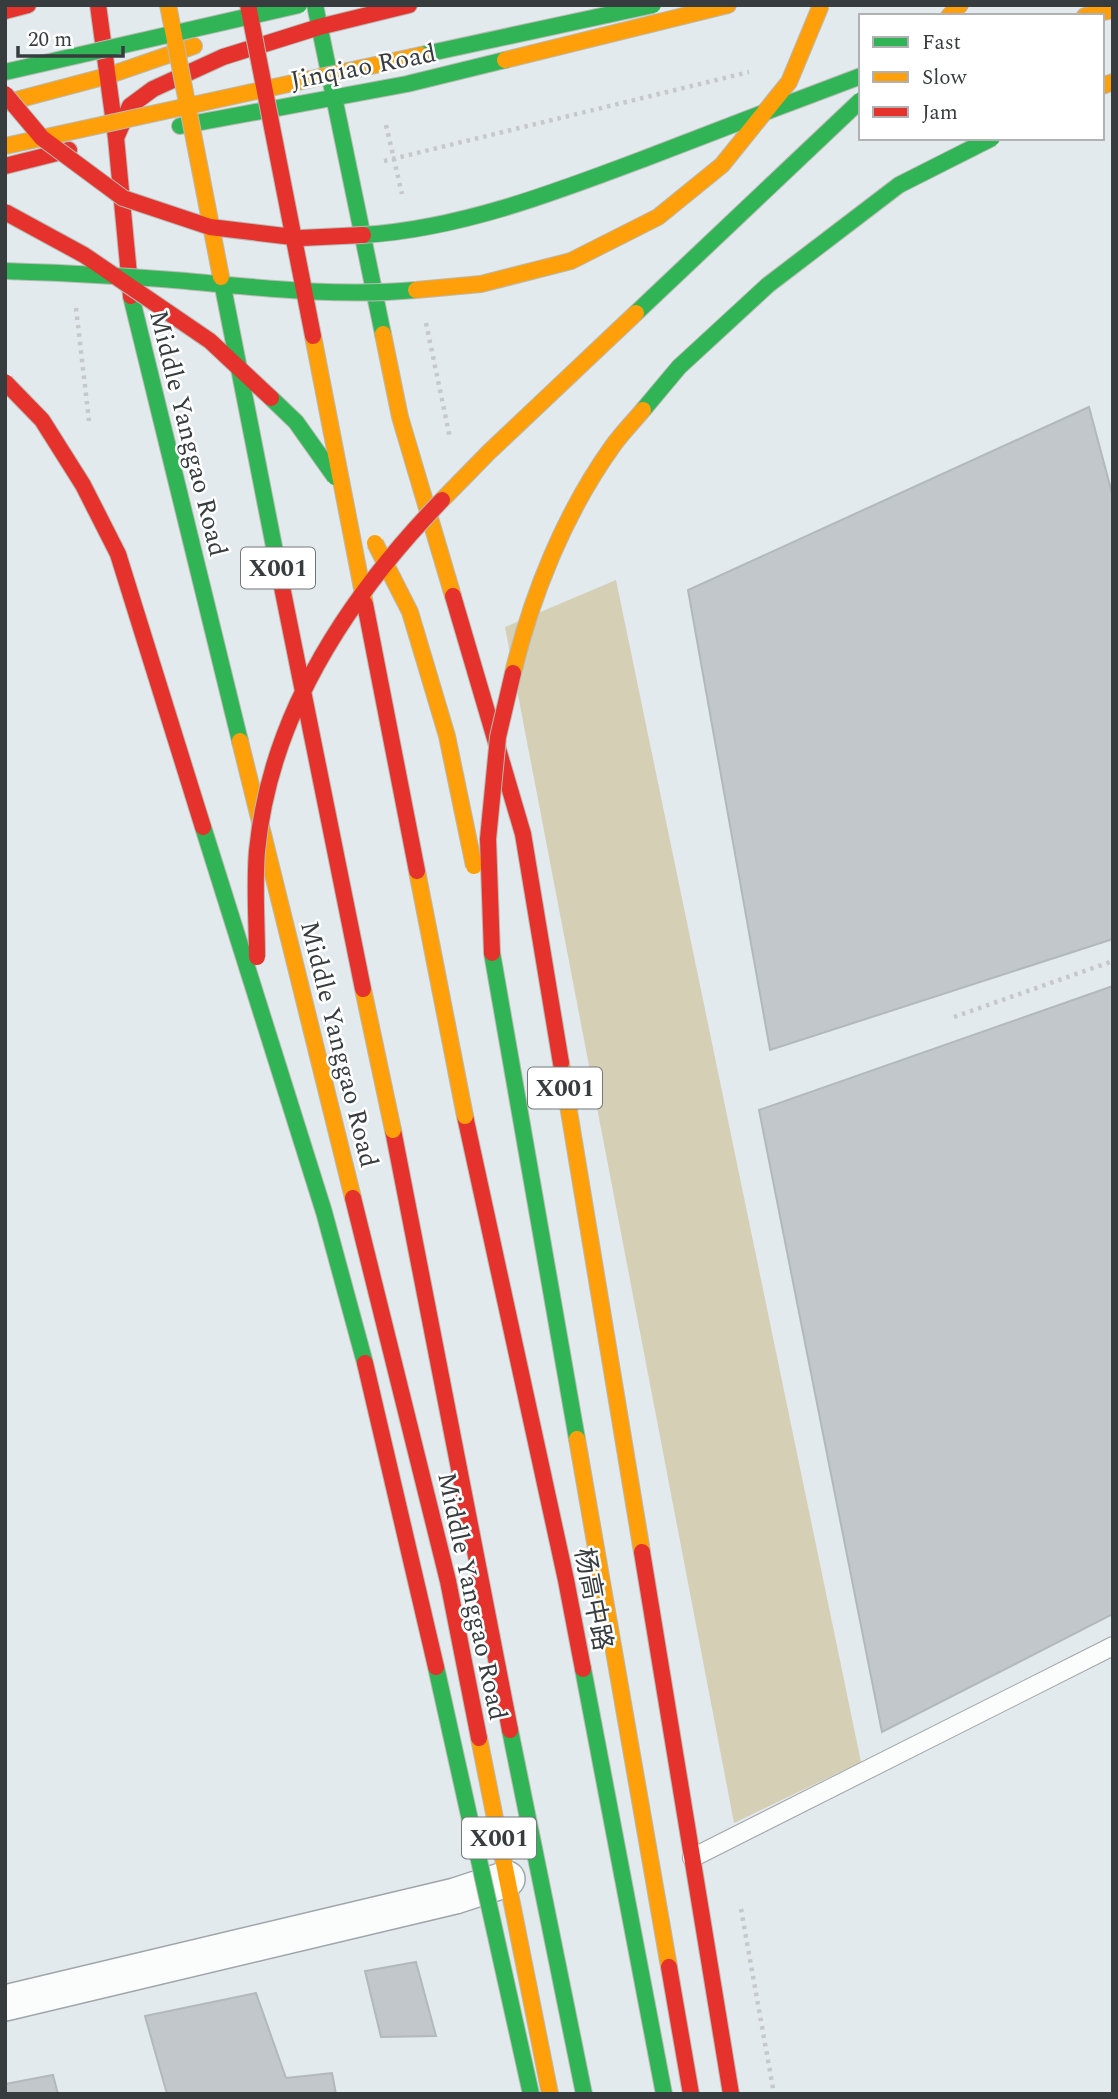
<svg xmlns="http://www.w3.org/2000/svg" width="1118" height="2099" viewBox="0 0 1118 2099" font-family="Spectral,'Noto Sans SC',serif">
<rect width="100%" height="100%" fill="#e2eaee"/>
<path fill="#d5cfb6" d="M616 580 861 1762 734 1823 505 627Z"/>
<path fill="#c1c7ca" stroke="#b2b8bb" stroke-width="2" d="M1089 407 1113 497V939L770 1050 688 590Z
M1113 986V1614L882 1732 759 1110Z
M416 1962 436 2036 381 2037 365 1971Z
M256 1993 286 2078 332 2073 336 2094H167L145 2016Z
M53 2075 58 2094H5V2084Z"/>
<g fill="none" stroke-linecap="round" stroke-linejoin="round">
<defs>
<path id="lane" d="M692 1858 1113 1646"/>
<path id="street" d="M5 2003 455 1896 507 1879"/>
<path id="fast" d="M315 5 383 334
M180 126 407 84 505 60
M131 296 240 741
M492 953 577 1439
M583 1669 664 2094
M510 1730 584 2094"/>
<path id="slow" d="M949 16 960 5
M1085 16 1113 10
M505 60 728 5
M1102 86 1113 82
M5 103 107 76 194 46
M383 334 400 417 453 596
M240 741 353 1198
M561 1063 642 1552
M577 1439 669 1967
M479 1738 550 2094"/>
<path id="jam" d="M98 5 116 138 131 296
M5 11 28 5
M116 138 130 106 153 89 223 57 319 27 409 5
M5 166 69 150
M453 596 523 834 561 1063
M465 1116 566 1580 583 1669
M393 1130 510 1730
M353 1198 448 1581 479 1738
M642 1552 731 2094
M669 1967 691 2094"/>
</defs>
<use href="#lane" stroke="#9fa5a8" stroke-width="20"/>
<use href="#street" stroke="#9fa5a8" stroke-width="38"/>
<use href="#fast" stroke="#b9bab4" stroke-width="18"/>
<use href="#slow" stroke="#b9bab4" stroke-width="18"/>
<use href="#jam" stroke="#b9bab4" stroke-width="18"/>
<path stroke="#c6c8ca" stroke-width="4.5" stroke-dasharray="3.5 5" stroke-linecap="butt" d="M386 125 402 194
M384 161 749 72
M76 308 89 421
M426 323 450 438
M954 1017 1113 961
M741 1909 774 2094"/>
<use href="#lane" stroke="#fbfcfc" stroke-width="18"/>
<use href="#street" stroke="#fbfcfc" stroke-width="35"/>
<use href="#fast" stroke="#30b455" stroke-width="16"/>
<use href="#slow" stroke="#ff9f0a" stroke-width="16"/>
<use href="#jam" stroke="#e5322d" stroke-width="16"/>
<defs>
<path id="fast-bridge" d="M421 55 653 5
M5 72 299 5
M363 235C460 229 556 192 646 158 718 130 789 103 861 76
M5 271C66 273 126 276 186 281 262 288 340 297 416 290
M221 277 281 582
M636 313 861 100
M271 398 296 422 335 477
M643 410 679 367 768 285 899 185 992 138
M203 827 324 1212 365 1363
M436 1667 531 2094"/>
<path id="slow-bridge" d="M168 5 221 277
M5 146 421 55
M416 290 481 284 571 261 658 217 722 165 789 82 821 5
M313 336 365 604
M442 500 489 452 636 313
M375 543 410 612 447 736 474 866
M513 673C532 594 565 513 612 447 621 434 633 422 643 410
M417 871 465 1116
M363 989 393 1130"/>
<path id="jam-bridge" d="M248 5 313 336
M5 94 42 138 123 198 210 227 301 238 363 235
M5 212 84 255 210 341 271 398
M5 382 42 420 83 485 118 554 203 827
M281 582 363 989
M365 604 417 871
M492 953 488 839 498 737 513 673
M257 957C257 922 254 885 257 851 270 715 349 596 442 500
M365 1363 436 1667"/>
</defs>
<use href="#fast-bridge" stroke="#b9bab4" stroke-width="18" stroke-linecap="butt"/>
<use href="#slow-bridge" stroke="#b9bab4" stroke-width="18" stroke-linecap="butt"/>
<use href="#jam-bridge" stroke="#b9bab4" stroke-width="18" stroke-linecap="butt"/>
<use href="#fast-bridge" stroke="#30b455" stroke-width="16"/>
<use href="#slow-bridge" stroke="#ff9f0a" stroke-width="16"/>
<use href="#jam-bridge" stroke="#e5322d" stroke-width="16"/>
</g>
<g text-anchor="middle" stroke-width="5" stroke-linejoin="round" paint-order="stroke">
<g fill="#fff" stroke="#737779" stroke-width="2">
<rect x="241" y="547.5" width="74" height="41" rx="5"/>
<rect x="528" y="1067.5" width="74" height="41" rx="5"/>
<rect x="462" y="1817.5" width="74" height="41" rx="5"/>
</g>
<g font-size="24" font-weight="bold" fill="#373d3f">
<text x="278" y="576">X001</text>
<text x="565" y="1096">X001</text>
<text x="499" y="1846">X001</text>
</g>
<g font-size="26" fill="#373d3f" stroke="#fff">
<text transform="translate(363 66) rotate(-11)" y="9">Jinqiao Road</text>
<text transform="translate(189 433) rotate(76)" y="9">Middle Yanggao Road</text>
<text transform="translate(340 1044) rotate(76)" y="9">Middle Yanggao Road</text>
<text transform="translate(473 1596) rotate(78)" y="9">Middle Yanggao Road</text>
<text transform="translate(594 1599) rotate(79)" y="9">杨高中路</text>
</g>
</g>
<rect width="1118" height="2099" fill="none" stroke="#373d3f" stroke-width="14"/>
<rect x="859" y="14" width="245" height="126" fill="#ffffff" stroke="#afb1b2" stroke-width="2"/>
<rect x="873" y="37" width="35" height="10" fill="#30b455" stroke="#afb1b2" stroke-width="2"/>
<text x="922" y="49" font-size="21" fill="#373d3f">Fast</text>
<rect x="873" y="72" width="35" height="10" fill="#ff9f0a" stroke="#afb1b2" stroke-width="2"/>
<text x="922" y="84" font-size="21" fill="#373d3f">Slow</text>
<rect x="873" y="107" width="35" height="10" fill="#e5322d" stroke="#afb1b2" stroke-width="2"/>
<text x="922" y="119" font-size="21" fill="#373d3f">Jam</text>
<path d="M18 46v10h105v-10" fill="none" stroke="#373d3f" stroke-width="3.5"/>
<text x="28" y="46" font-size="21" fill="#373d3f" stroke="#ffffff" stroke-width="5" paint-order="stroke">20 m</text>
</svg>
